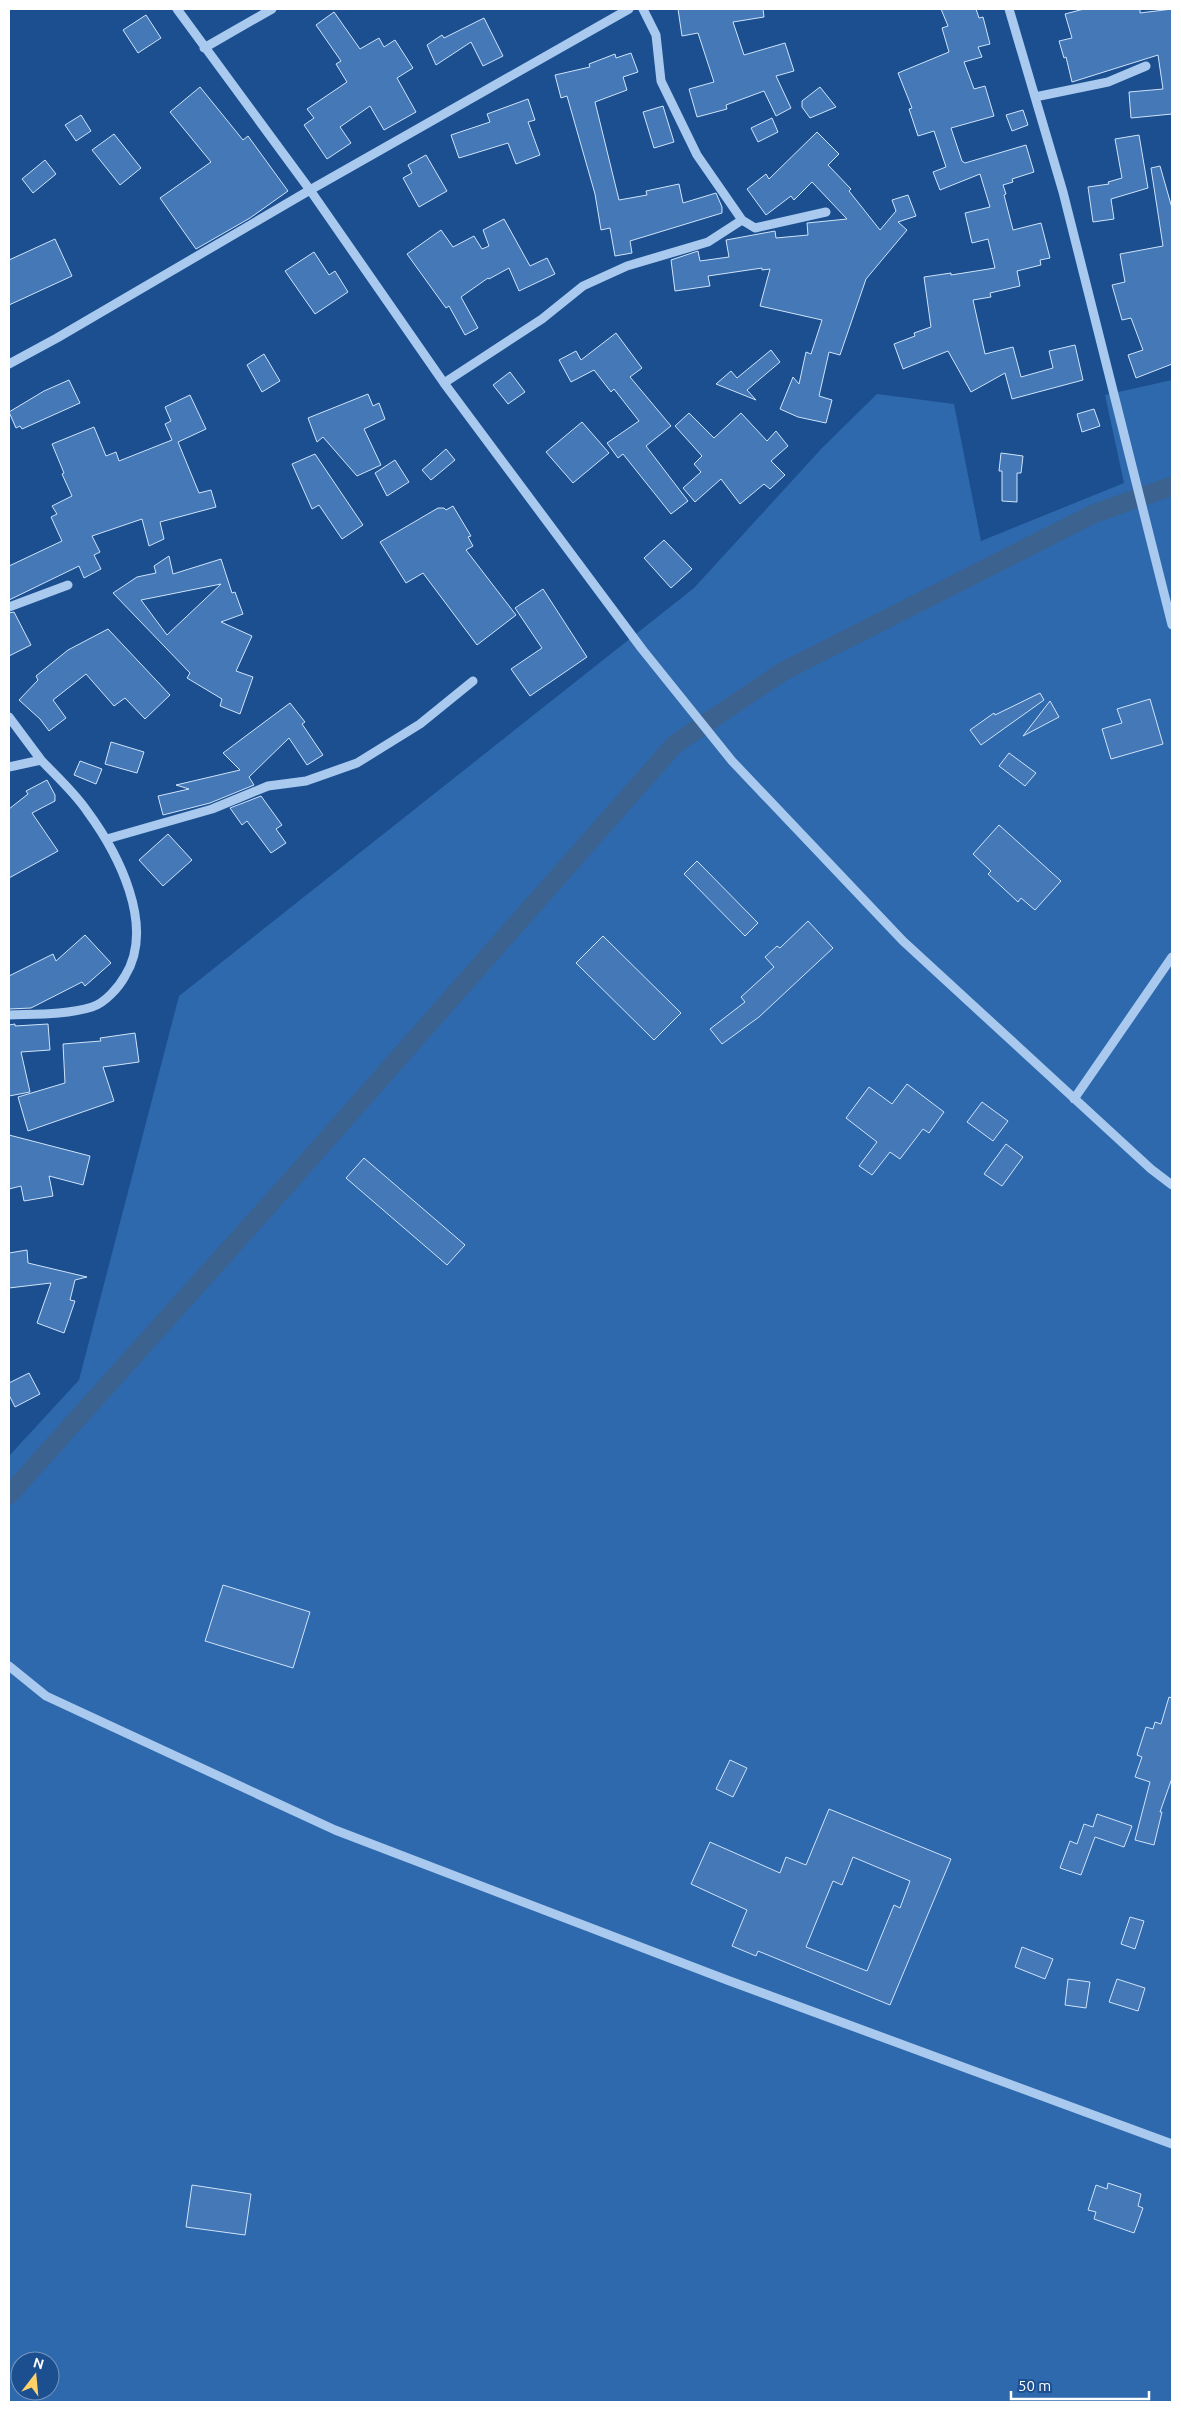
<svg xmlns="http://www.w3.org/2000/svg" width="1181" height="2411" viewBox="0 0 1181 2411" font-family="Ubuntu,sans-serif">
<rect width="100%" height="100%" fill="#1b4f8f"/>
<path fill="#2e69ad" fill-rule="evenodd" d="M1172 380V2402H9V1456L79 1380 179 996 694 588 823 447 877 394 954 404 981 541 1124 483 1105 395ZM20 2361H50V2391H20Z"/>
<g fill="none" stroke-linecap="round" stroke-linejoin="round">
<path stroke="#3c6290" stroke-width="19" d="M9 1495 285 1187 675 744 782 672 1093 514 1172 486"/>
</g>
<path fill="#4478b7" stroke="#cfe3fa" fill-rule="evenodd" d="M678 9H763L764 17 733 22 744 55 785 43 794 71 776 76 791 108 776 116 764 91 726 105 727 109 697 117 689 89 714 82 698 33 682 36Z
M941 9H976L979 18 983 17 990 44 978 47 982 57 964 62 974 89 985 86 994 116 951 128 962 161 965 163 1026 145 1034 172 1012 179 1013 182 1003 185 1006 194 1004 195 1013 230 1041 223 1050 258 1040 260 1041 265 1017 271 1020 286 990 293 991 297 973 300 985 354 1013 347 1021 377 1053 368 1049 351 1075 345 1083 380 1012 399 1005 373 971 392 948 351 903 369 894 344 915 336 914 333 931 327 924 277 951 273V275L995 268 988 239 972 243 965 213 990 207 980 174 940 190 933 172 946 167 934 131 918 136 909 109 912 108 898 73 949 52 942 28 948 26Z
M1084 9H1140V13L1172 9V114L1131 118 1129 92 1163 89 1158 55 1072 82 1066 57 1064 58 1059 41 1072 38 1065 14Z
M334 12 360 49 379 38 384 47 395 40 413 68 397 78 416 112 384 130 370 106 340 127 351 143 327 159 304 125 314 118 307 109 347 82 336 64 341 61 316 25Z
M146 15 161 38 138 53 123 30Z
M484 18 503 56 483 66 471 42 436 65 427 45 442 35 444 38Z
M631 53 638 72 623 77 627 90 595 102 619 200 647 195 646 191 679 184 683 203 716 193 722 207V213L630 241 632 253 615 256 610 228 601 230 595 194 567 96 561 98 555 75 590 67 589 64 615 54 616 58Z
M200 87 243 140 248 136 288 191 250 218 196 249 160 198 211 162 170 112Z
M820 87 836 107 810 118 802 107V101Z
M528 99 535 120 528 122 540 155 516 164 508 143 459 158 451 135 490 122 487 114Z
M663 106 674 142 654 148 643 112Z
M1023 110 1028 125 1012 131 1006 115Z
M81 115 91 131 76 141 65 125Z
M772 118 778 132 758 142 751 128Z
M817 132 839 154 828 165 851 189 849 191 880 230 896 211 892 200 908 195 916 216 898 222 907 230 866 279 840 355 829 352 819 396 832 400 826 423 798 417 780 409 793 377 799 384 806 352 811 354 822 320 760 306 770 269 762 270V268L708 276 710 286 675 291 671 260 698 251 700 261 729 257 726 240 775 231 776 238 808 235 807 223 847 219 812 182 794 200 791 196 766 215 747 189 766 174 769 179Z
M114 134 141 168 120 185 92 150Z
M1139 135 1148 188 1111 199 1114 219 1093 222 1088 187 1109 184 1108 182 1122 178 1115 139Z
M426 155 447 191 419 207 403 178 412 173 408 165Z
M45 160 56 174 33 193 22 179Z
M1160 166 1172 208V364L1136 378 1128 355 1143 350 1131 318 1122 320 1112 285 1125 282 1120 254 1163 246 1151 168Z
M504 219 530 266 547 258 555 274 519 291 509 268 489 279 488 278 461 297 478 328 465 335 449 306 446 308 407 254 441 230 453 247 474 236 482 249 489 246 483 230Z
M55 239 72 276 9 305V260Z
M314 252 329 275 335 271 348 292 315 314 285 271Z
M616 333 642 368 630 377 671 426 646 446 688 501 671 514 623 454 618 458 607 443 639 421 614 389 611 392 594 370 571 382 559 360 576 351 581 360Z
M771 350 780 362 747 390 756 400 716 384 731 371 737 378Z
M264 354 280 381 262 392 247 365Z
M510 372 525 392 508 404 493 385Z
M69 380 80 403 22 429 20 426 16 428 9 412 44 391Z
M368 394 373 406 379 403 385 419 364 429 381 465 357 476 323 437 317 442 308 418Z
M190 395 206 429 178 442 199 493 211 490 216 507 160 522 164 539 149 546 142 519 92 536 100 552 94 555 101 569 84 578 79 566 9 600V566L62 541 51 517 57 514 52 506 72 496 62 474 64 473 52 444 94 427 106 456 116 452 119 461 172 440 165 424 171 421 165 407Z
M1094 409 1100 426 1082 432 1077 414Z
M689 413 714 438 741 413 767 441 776 431 788 446 771 461 785 475 770 489 764 484 740 504 721 479 695 502 683 488 701 472 694 464 702 456 675 426Z
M582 422 609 453 573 483 546 452Z
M446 449 455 460 431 480 422 470Z
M1001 453 1023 456 1021 473H1017V502L1002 501V471H999Z
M315 454 363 525 342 539 319 505 312 509 292 464Z
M395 460 409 482 387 496 375 473Z
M453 506 471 536 468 537 473 546 466 550 516 615 477 645 423 573 406 583 380 542 438 508H444L446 510Z
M664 540 692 569 671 588 644 558Z
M169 556 173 574 221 559 232 593 235 592 243 614 221 622 252 636 236 671 253 677 240 714 220 706 222 699 187 678 190 673 113 593 137 577 156 573 154 566ZM221 584 167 635 141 600Z
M543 589 587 657 530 696 511 669 542 648 515 608Z
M14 612 31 645 9 656V613Z
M108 629 170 695 145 719 125 698 114 706 86 674 53 700 66 718 49 731 40 719 19 700 38 680 36 676 68 650Z
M1040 693 1044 700 981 745 970 730 994 713 995 715Z
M1150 699 1163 744 1111 759 1102 729 1122 723 1117 709Z
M1050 701 1059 717 1023 736Z
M290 703 305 722 302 724 323 755 307 765 289 738 249 777 254 785 210 803 163 815 158 796 189 789 176 785 240 770 223 753Z
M111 742 144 752 137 773 105 764Z
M1009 753 1036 773 1025 786 999 766Z
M80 761 102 769 96 784 74 775Z
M47 780 55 795V801L32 813 58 851 9 878V809L28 794 26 791Z
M261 796 282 825 276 829 286 843 271 853 247 821 242 825 230 808Z
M999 825 1061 881 1035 910 1021 898 1018 902 988 874 991 871 973 854Z
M168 834 192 860 163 886 139 860Z
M697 861 758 923 745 936 684 874Z
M808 921 833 948 759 1017 722 1044 710 1029 745 1002 741 997 774 967 765 957 777 946 780 948Z
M85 935 111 963 85 986 82 982 31 1008 9 1009V976L53 954 56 961Z
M603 936 681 1013 654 1040 576 963Z
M15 1024V1026L48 1024 50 1050 21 1052 30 1092 9 1096V1025Z
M135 1033 139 1062 103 1067 114 1101 28 1131 18 1097 65 1083 63 1044 101 1041 100 1038Z
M907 1084 944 1112 929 1133 923 1129 900 1159 890 1152 872 1175 859 1166 877 1142 846 1118 869 1087 892 1104Z
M982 1102 1008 1121 993 1141 967 1122Z
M9 1135 90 1156 83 1185 49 1176 53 1196 24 1201 21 1186 9 1189Z
M1006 1144 1023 1157 1002 1186 984 1174Z
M364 1158 465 1245 447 1265 346 1178Z
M27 1250 28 1263 87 1277 75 1280 70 1300 75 1301 64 1333 37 1323 51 1283 9 1288V1253Z
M29 1373 40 1394 15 1407 9 1395V1383Z
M223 1585 310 1612 293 1668 205 1641Z
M1169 1697 1172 1698V1778L1160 1812H1162L1154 1845 1135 1840 1150 1782 1135 1777 1142 1757 1137 1755 1146 1727 1153 1729 1155 1722 1161 1724Z
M730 1760 747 1768 733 1797 716 1789Z
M829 1809 951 1859 890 2005 758 1951 756 1956 732 1946 747 1910 691 1884 710 1842 780 1873 786 1857 806 1865ZM853 1857 910 1881 900 1908 894 1905 867 1971 806 1947 833 1881 842 1885Z
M1097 1814 1132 1826 1124 1847 1095 1837 1081 1875 1060 1868 1070 1841 1077 1844 1084 1824 1093 1827Z
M1130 1917 1144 1921 1135 1949 1121 1944Z
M1022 1947 1053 1959 1045 1979 1015 1967Z
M1068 1979 1090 1982 1086 2008 1065 2005Z
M1117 1979 1145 1988 1138 2011 1109 2002Z
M1108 2183 1141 2194 1138 2206 1143 2208 1134 2233 1094 2219 1096 2212 1088 2210 1096 2185 1107 2189Z
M192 2185 251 2194 245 2235 186 2227Z"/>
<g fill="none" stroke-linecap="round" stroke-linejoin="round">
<path stroke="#a9c9ee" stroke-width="9" d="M177 9 310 190 444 383 642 649 732 761 903 941 1151 1169 1172 1185
M643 9 656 35 661 81 697 155 742 220 755 228 826 212
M1009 9 1063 192 1172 625
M204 48 272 9
M1035 97 1108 82 1146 66
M9 364 57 338 310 190 629 9
M444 383 542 319 583 286 627 266 708 242 742 220
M9 607 68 585
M9 717 41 760 9 767
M107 839 212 809 268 786 306 781 357 763 420 724 473 681
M9 1015C36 1014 66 1015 92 1007 105 1003 119 987 125 976 156 926 118 853 87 811 74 792 56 776 41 760
M1074 1099 1172 957
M9 1666 46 1696 335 1830 727 1980 1172 2144"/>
</g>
<rect width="1181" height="2411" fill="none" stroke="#ffffff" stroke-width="20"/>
<g transform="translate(35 2376) rotate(16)"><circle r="24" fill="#1b4f8f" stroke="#7695bc"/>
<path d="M0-4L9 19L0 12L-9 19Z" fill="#ffd166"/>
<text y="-8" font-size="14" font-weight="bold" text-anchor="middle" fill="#ffffff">N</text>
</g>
<path d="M1011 2391v8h138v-8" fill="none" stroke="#ffffff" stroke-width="2.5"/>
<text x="1018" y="2391" font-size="15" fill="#ffffff" stroke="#1b4f8f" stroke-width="4" paint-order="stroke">50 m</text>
</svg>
